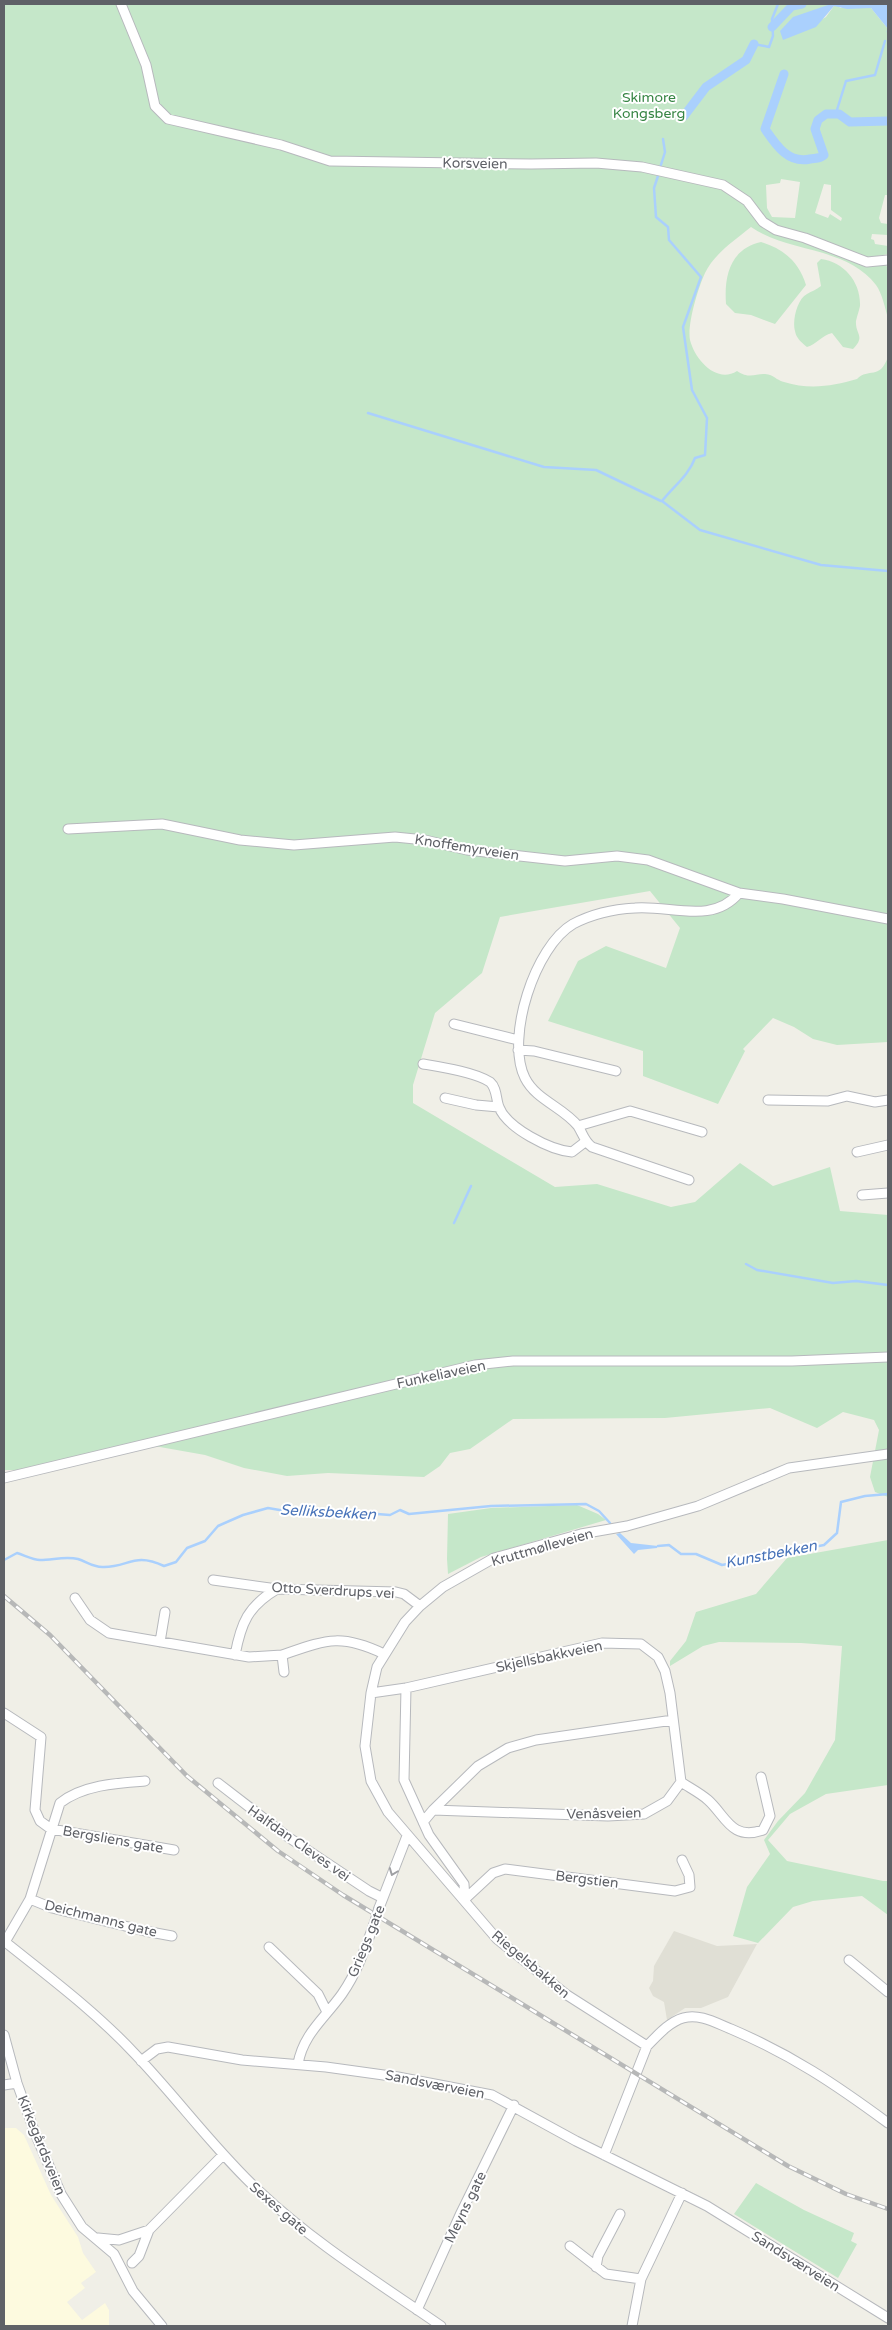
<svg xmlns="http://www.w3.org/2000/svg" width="892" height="2330" viewBox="0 0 892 2330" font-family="'Varela Round',sans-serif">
<rect width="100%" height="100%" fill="#f0efe7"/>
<path fill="#fdfadf" d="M4 2128H16L24 2135 51 2195 78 2237 83 2253 96 2272 81 2283 85 2288 67 2302 82 2320 105 2303 109 2310V2326H4Z"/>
<path fill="#e0dfd5" d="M674 1931 717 1946 757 1944 728 1997 701 2008H685L667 2020 664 2002 653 1996 649 1988 653 1981 654 1966Z"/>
<path fill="#c5e7c9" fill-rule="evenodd" d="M4 4H846L838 5 840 8H871L888 29V195H885L879 218 881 223 888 224V235L872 234 871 239 874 240 875 244 888 246V254L878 256 888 268V318C885 308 882 293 876 285 846 246 788 253 751 227 735 240 714 254 705 273 698 288 687 325 690 340 695 360 717 384 737 371 752 381 757 371 770 375 775 377 779 381 784 382 810 390 833 386 857 379 869 367 879 381 888 357V1042L837 1045 813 1039 794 1027 773 1018 743 1049 745 1051 718 1104 643 1076V1051L548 1021 578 961 606 946 666 968 680 928 650 891 500 917 482 973 435 1013 413 1085V1103L555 1187 597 1184 671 1207 695 1202 740 1163 773 1186 830 1167 840 1211 888 1215V1497L875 1492 870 1477 879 1430 874 1420 843 1412 817 1428 770 1408 665 1418 513 1419 470 1449 450 1453 440 1466 424 1477 328 1473 287 1476 244 1468 205 1455 143 1444 35 1470H4ZM834 6 826 17 794 35 821 9ZM781 179 800 182 795 218 772 217 767 208 766 185 780 183ZM824 184 831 185V210L842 218 841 221 830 214 828 218 815 213Z
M761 242C784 249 799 262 806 285L775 324 751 315 735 313 726 304C724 276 730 249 761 242Z
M821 259C844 262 861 282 860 306 859 311 857 316 856 321 855 334 866 336 853 349L843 347 832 333C821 336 817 344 807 347 802 343 796 338 795 331 792 321 797 299 807 294 812 291 816 290 821 286L817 263Z
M577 1505 598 1514 606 1520 481 1557 448 1574 447 1559 448 1514 491 1508Z
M888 1540V1785L826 1794 790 1814 768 1840 787 1861 883 1881H888V1915L862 1896 813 1901 793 1907 758 1943 733 1936 747 1887 770 1854 764 1840 778 1821 805 1793 835 1740 842 1646 801 1643 719 1642 703 1646 670 1666V1661L686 1641 696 1612 756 1594 787 1558Z
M756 2183 804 2210 854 2233 851 2241 857 2244 838 2278 734 2214Z"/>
<path fill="#aad0fd" d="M831 4H888V29L871 8 847 9 834 6 816 27 783 40 780 31 793 17Z
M620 1533 631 1543 658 1546 657 1548 638 1550 634 1554 616 1534Z"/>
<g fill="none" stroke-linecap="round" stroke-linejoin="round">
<path stroke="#aad0fd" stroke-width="2.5" d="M888 32V31
M754 44 769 47 773 36 772 19 778 4
M836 113 846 81 875 75 885 41
M660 168 665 152 663 139
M659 173 654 188 656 217 668 227 669 240 701 277 683 327 692 390 707 418 705 455 695 458C689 475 674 486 662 501L700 530 821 565 888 571
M368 413 544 467 596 470 661 501
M454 1223 471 1186
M746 1264 757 1270 833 1283 856 1281 888 1285
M658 1546 669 1545 681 1554H696L722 1565 824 1545 837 1533 841 1502 865 1496 888 1494
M4 1560 17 1553C24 1555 33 1560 40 1560 53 1560 65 1556 78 1559 87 1562 94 1568 104 1567 129 1567 134 1552 164 1566L176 1562 187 1548 205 1541 218 1526 243 1515 268 1508 297 1513 351 1512 390 1515 400 1510 409 1514 491 1506 586 1504 599 1511 610 1523"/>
<path stroke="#aad0fd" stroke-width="9" d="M772 27 792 6 802 4
M784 74 765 129C776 145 788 164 810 159 815 158 820 159 824 155L815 129 818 120 826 114H839L850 122 888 121
M684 116 706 87 746 60 754 44"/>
<defs>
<path id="minor" d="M121 4 146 65 155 106 168 119 281 145 330 161 531 164 596 163 642 167 723 185 747 201 763 222 776 230 805 238 867 262 888 260
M68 829 162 824 240 840 294 845 395 837 425 840 467 850 565 861 617 856 648 860 739 893 783 899 888 919
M454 1024 518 1040
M518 1050 534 1051 616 1071
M423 1064C441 1067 475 1072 490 1082 497 1088 496 1100 499 1107 507 1128 550 1150 572 1152L585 1142
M445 1098 476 1105 499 1107
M768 1100 828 1101 847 1096 875 1102 888 1100
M578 1126 630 1111 702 1132
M857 1152 888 1145
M689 1180 592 1147C584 1141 583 1134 578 1126 563 1107 536 1100 525 1078 505 1038 535 946 573 924 592 914 615 909 635 908 671 905 712 925 739 893
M862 1195 888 1193
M4 1478 475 1365 513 1361H792L888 1357
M213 1580 277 1589 396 1592 404 1594 420 1606
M75 1598 90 1620 109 1633 249 1657 282 1655 284 1672
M160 1642 165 1612
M235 1655C241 1623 248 1606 277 1589
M282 1655C326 1640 340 1633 384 1654
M406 1688 404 1780 429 1835 464 1884 465 1899
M371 1693 406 1688 602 1643 641 1644 658 1657 665 1671 670 1693 681 1782
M4 1713 41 1737 35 1810 40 1821 51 1829 174 1850
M218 1783 288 1837 369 1891 383 1898
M433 1810 478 1766 508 1748 536 1740 673 1720
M423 1822 433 1810 608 1816 644 1814 667 1801 681 1782C690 1788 700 1793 708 1800 726 1816 731 1841 763 1830L770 1816 761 1777
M30 1899 52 1908 145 1931 172 1936
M465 1899 493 1873 505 1869 675 1891 690 1887 689 1875 682 1860
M379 1908 407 1836
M4 1941C49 1977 96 2012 135 2054 178 2099 214 2149 259 2191 315 2244 379 2283 441 2326
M5 1942 30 1899 60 1803C83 1785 117 1783 145 1781
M269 1947 318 1994 327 2012
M849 1960 888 1992
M4 2035 17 2083 35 2133 61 2194 82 2227 114 2254 133 2291 162 2326
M647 2046C657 2036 669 2022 683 2018 699 2013 716 2023 731 2029 792 2055 835 2084 888 2123
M141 2061 157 2049 168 2047 242 2060 326 2067 398 2077 492 2095 576 2141 707 2206 888 2318
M298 2064C303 2034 325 2018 342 1994 358 1971 366 1946 375 1921
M4 2085 17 2083
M604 2155 647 2046 567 1995 497 1939 388 1812 371 1781 365 1746 371 1693 377 1667 405 1622 420 1606 443 1587 494 1558 581 1534 627 1526 698 1506 789 1468 888 1454
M98 2238 119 2240 149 2230
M570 2246 606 2274 641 2279
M132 2263 139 2256 149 2230 223 2155
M596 2267 598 2256 620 2214
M417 2310 460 2215 514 2105
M632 2326 641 2279 682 2193"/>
</defs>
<use href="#minor" stroke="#b7b9bd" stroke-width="11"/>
<use href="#minor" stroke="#fff" stroke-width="9"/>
<defs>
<path id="rail" d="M4 1596 50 1635 187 1776 278 1851 343 1895 788 2166 846 2194 888 2209"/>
</defs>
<use href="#rail" stroke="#b7b8b8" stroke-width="4.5"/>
<use href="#rail" stroke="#fff" stroke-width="2.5" stroke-dasharray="8" stroke-linecap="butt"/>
<defs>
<path id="minor-bridge" d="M375 1921 379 1908"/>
</defs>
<use href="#minor-bridge" stroke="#b7b9bd" stroke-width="11" stroke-linecap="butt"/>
<use href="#minor-bridge" stroke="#fff" stroke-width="9"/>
</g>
<defs><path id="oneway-chevron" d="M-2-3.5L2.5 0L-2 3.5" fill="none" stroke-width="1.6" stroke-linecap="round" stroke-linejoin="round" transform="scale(1.25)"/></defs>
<use stroke="#9fa0a4" href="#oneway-chevron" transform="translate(393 1872) rotate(111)"/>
<g text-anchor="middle" stroke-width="4" stroke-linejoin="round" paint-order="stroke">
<g font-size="14" fill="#378544" stroke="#fff">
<text x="649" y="102">Skimore<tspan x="649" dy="16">Kongsberg</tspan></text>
</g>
<g font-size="14" fill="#5f6167" stroke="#fff">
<text transform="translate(475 163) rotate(1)" y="5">Korsveien</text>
<text transform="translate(467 847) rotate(9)" y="5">Knoffemyrveien</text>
<text transform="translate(441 1374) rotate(-12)" y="5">Funkeliaveien</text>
<text transform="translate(542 1547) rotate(-16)" y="5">Kruttmølleveien</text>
<text transform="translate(333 1590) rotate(3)" y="5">Otto Sverdrups vei</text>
<text transform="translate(549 1656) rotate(-12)" y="5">Skjellsbakkveien</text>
<text transform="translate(604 1813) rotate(-1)" y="5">Venåsveien</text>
<text transform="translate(113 1839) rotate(10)" y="5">Bergsliens gate</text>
<text transform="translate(299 1843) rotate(35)" y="5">Halfdan Cleves vei</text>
<text transform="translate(587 1879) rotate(7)" y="5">Bergstien</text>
<text transform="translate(101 1918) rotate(14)" y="5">Deichmanns gate</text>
<text transform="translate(366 1941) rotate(-68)" y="5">Griegs gate</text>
<text transform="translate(531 1964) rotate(40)" y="5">Riegelsbakken</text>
<text transform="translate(435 2084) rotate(11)" y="5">Sandsværveien</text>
<text transform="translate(42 2145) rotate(68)" y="5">Kirkegårdsveien</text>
<text transform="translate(465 2207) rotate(-64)" y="5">Meyns gate</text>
<text transform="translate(279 2208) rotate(41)" y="5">Sexes gate</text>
<text transform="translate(796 2261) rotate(32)" y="5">Sandsværveien</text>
</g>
<g font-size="15" font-style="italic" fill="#4873b9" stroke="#fff">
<text transform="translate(328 1512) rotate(3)" y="5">Selliksbekken</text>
<text transform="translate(771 1554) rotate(-11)" y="5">Kunstbekken</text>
</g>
</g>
<rect width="892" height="2330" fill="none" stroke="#5f6167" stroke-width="10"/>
</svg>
